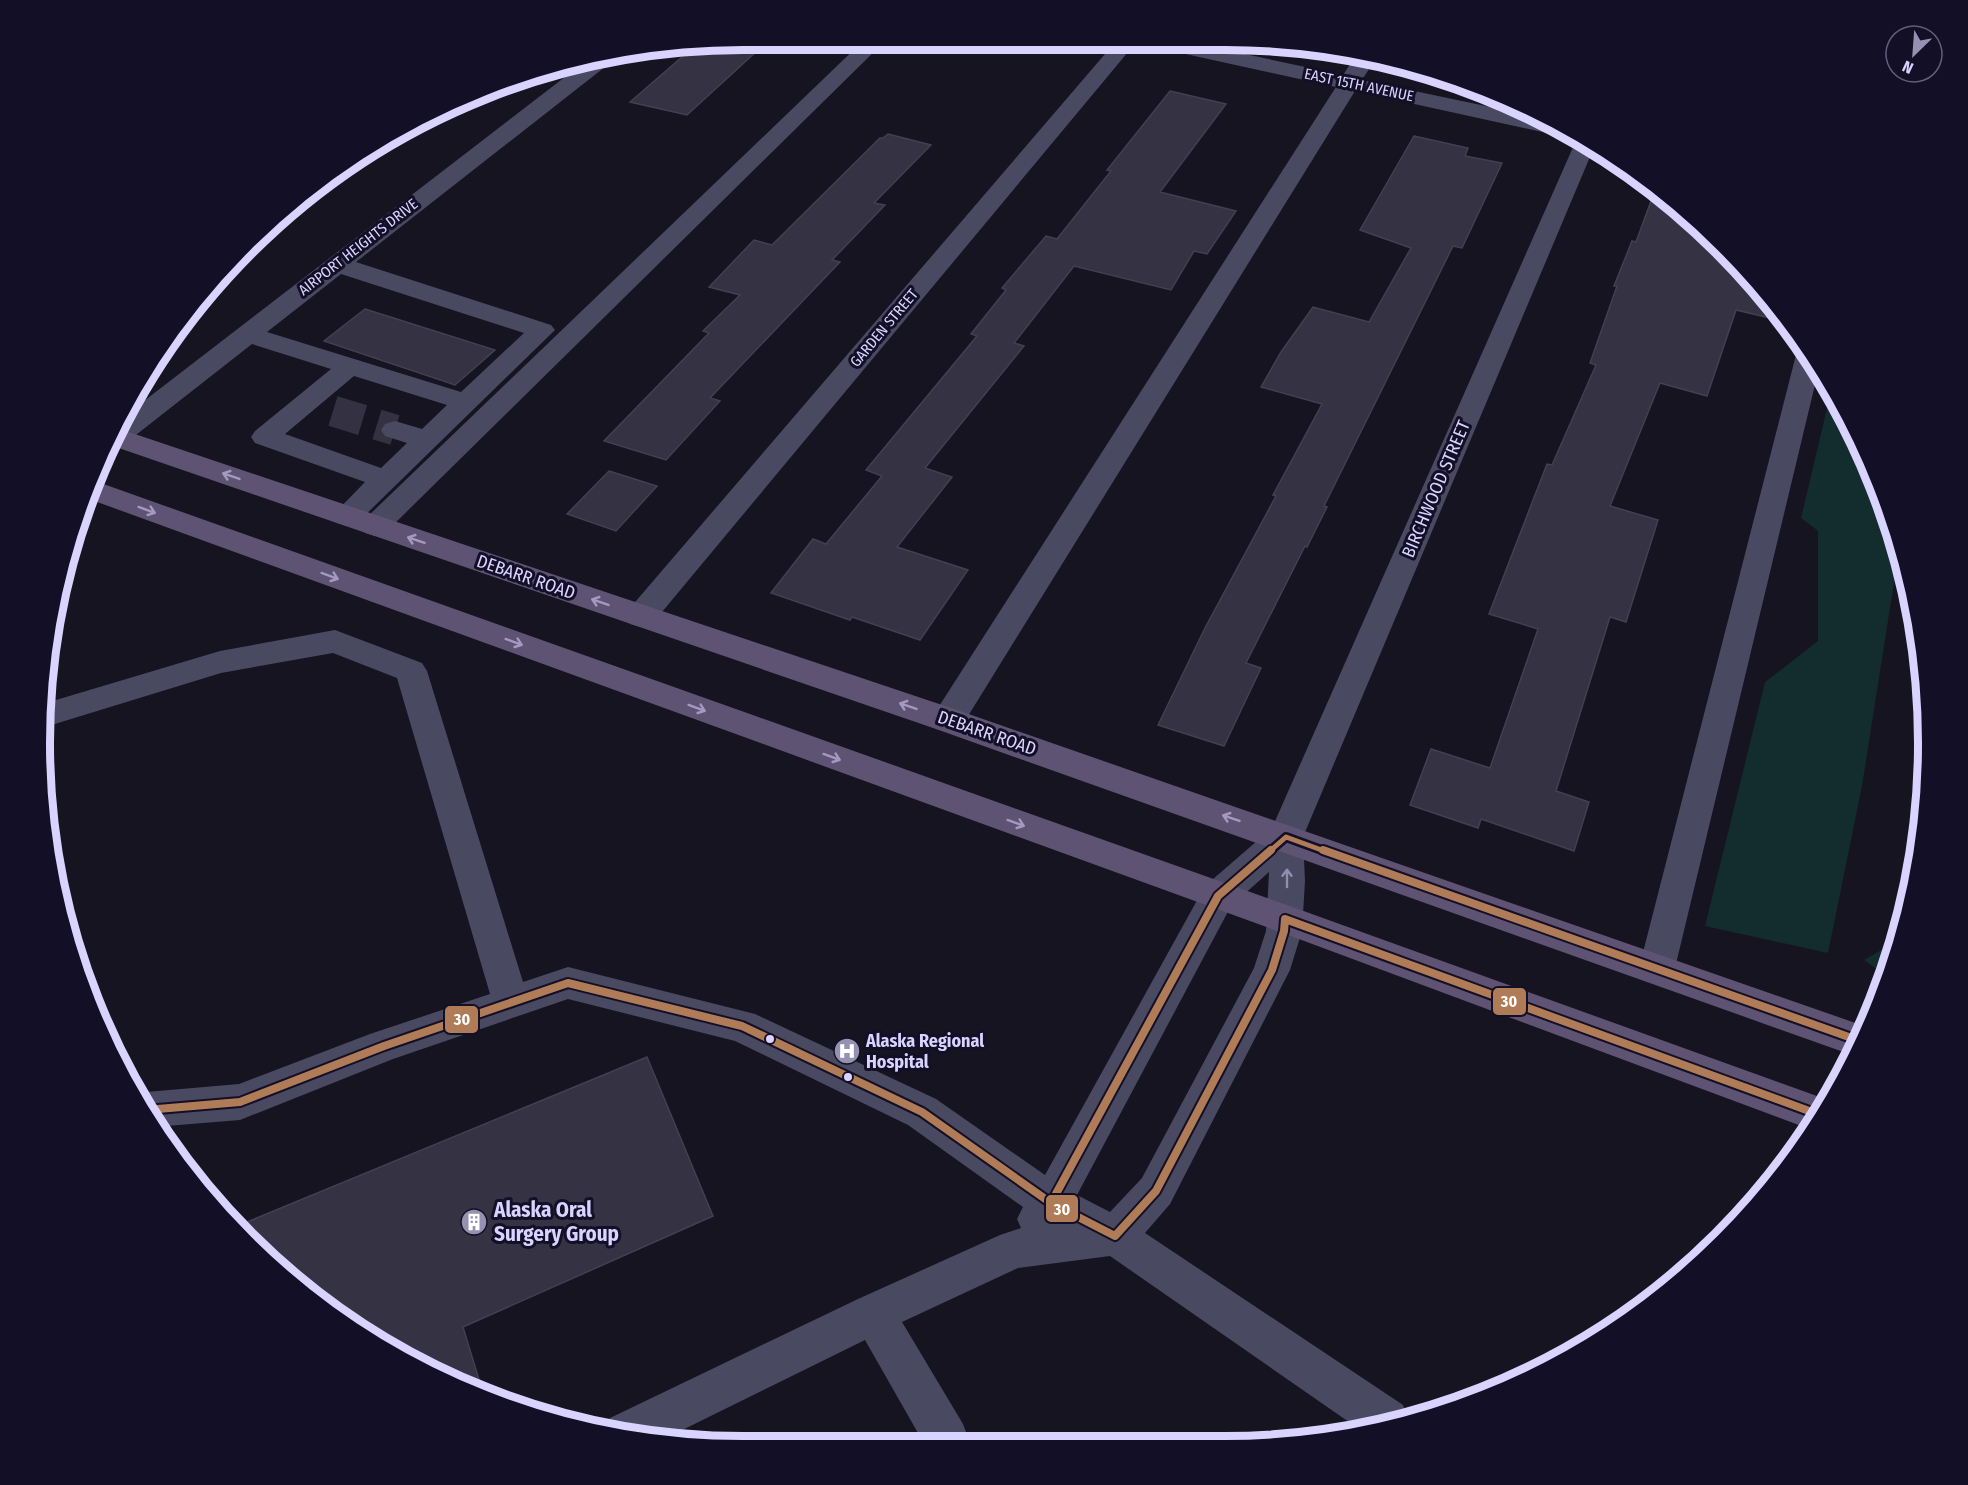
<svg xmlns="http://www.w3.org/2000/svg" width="1968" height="1485" viewBox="0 0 1968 1485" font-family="'Fira Sans Condensed',sans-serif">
<rect width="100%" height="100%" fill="#161421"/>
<path fill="#132c2d" d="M1837 402 1875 473 1899 551 1862 786 1828 953 1705 926 1765 682 1818 641V531L1801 518 1828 404Z
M1897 941 1886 976 1864 960Z"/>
<path fill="#343243" stroke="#433f54" stroke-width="1.5" d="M742 39H770L687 115 630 102 696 45Z
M1170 91 1226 104 1160 192 1236 211 1207 254 1194 251 1171 290 1074 266 1014 343 1024 346 925 468 952 477 897 547 968 570 920 640 852 617 850 620 771 593 813 539 826 544 882 476 866 470 977 336 971 334 1006 290 1002 288 1046 236 1057 239 1111 171 1107 170Z
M888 134 931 145 874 203 885 205 832 260 840 262 710 398 720 401 666 460 604 441 709 333 703 331 740 295 709 287 754 240 772 245 880 138H883Z
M1414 136 1468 148 1465 156 1502 163 1462 248 1453 246 1324 506 1327 507 1307 547 1305 546 1246 663 1261 668 1224 746 1158 725 1205 628 1276 496 1273 495 1322 404 1261 387 1281 352 1313 307 1369 322 1411 248 1360 230Z
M1655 190 1723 245 1786 322 1736 310 1707 396 1660 383 1610 506 1658 520 1626 622 1610 617 1556 791 1589 802 1574 851 1481 819 1478 828 1410 805 1431 749 1490 768 1538 629 1489 614 1547 464 1552 465 1596 365 1590 363 1617 286H1614L1632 241 1636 242Z
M365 309 495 350 455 385 324 341Z
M609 471 657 486 616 531 567 514Z
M647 1057 713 1216 463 1327 483 1393 390 1352 245 1240 235 1227Z"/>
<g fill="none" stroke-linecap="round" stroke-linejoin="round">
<path stroke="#333142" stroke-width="31" stroke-dasharray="31 15" stroke-linecap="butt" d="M333 411 395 430"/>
<path fill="#4a4962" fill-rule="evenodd" d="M865 39H887L385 533 375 536 365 533 360 526 365 519Z
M1117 40H1138L652 624 641 627 630 624 626 616 630 608Z
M1139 40H1179L1343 75 1356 55 1376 58 1362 80 1552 120 1595 145 1303 837 1305 881 1302 931 1290 970 1170 1204 1145 1233 1403 1405 1407 1416 1359 1429 1110 1256 1018 1268 902 1322 963 1424 969 1440H922L865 1340 662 1440H650L605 1429 610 1418 858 1299 1000 1235 1021 1228 1017 1219 1023 1207 908 1125 735 1041 568 999 393 1059 240 1120 154 1127 139 1095 146 1092 239 1084 370 1034 490 994 397 678 333 653 221 673 45 727 46 703 220 651 335 630 422 663 427 671 523 982 568 967 755 1014 936 1099 1045 1175 1205 886 1272 828 1578 136 1570 138 1355 91 960 729 948 732 936 729 932 720 936 711 1336 87 1149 46 1142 44ZM1269 872 1266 931 1254 968 1142 1178 1110 1212 1077 1195 1231 906Z
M611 56 610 63 356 262 551 325 555 330 357 523 347 526 337 523 332 516 365 482 255 443 251 437 255 431 331 369 252 344 118 449 105 451 112 431 118 421 587 60ZM341 274 524 333 461 392 267 332ZM354 376 447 405 422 429 395 421 385 424 381 430 385 436 407 443 381 468 285 434Z
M1805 344 1819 368 1675 968 1670 979 1657 984 1644 979 1639 968 1797 351Z"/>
<path fill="#5e5373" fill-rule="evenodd" d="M114 427 960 711 1867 1027 1852 1055 936 729 107 444Z
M95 481 1298 909 1828 1100 1812 1130 1272 929 89 499Z"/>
<defs>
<path id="bus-1-far1" d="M1269 852 1286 837 1327 852"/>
<path id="bus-1" d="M1323 850 1860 1041
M146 1110 240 1102 384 1046 568 983 742 1026 922 1112 1051 1203 1115 1236 1156 1191 1272 970 1284 931 1285 919 1820 1115
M1051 1203 1218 896 1271 850"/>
</defs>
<use href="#bus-1-far1" stroke="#130f26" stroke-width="10"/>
<use href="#bus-1" stroke="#130f26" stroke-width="12"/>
<use href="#bus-1-far1" stroke="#b07c57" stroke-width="5"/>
<use href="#bus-1" stroke="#b07c57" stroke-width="8"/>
</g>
<defs><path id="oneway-shaft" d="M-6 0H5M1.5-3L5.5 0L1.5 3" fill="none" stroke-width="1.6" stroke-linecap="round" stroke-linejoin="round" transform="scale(1.5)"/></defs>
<g stroke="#a29ac0">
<use href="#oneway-shaft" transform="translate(231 476) rotate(-161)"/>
<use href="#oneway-shaft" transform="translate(147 510) rotate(20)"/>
<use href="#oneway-shaft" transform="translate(416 540) rotate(-161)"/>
<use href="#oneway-shaft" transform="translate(330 576) rotate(20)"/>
<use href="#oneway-shaft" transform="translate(600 602) rotate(-161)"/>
<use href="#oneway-shaft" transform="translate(514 642) rotate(20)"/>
<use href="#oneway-shaft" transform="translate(908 706) rotate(-161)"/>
<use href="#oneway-shaft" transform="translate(697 708) rotate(20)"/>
<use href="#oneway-shaft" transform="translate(832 757) rotate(20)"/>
<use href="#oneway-shaft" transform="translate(1231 818) rotate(-161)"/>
<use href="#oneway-shaft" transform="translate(1016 823) rotate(20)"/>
</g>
<use stroke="#928eb0" href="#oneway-shaft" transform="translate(1287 878) rotate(-90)"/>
<defs>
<symbol id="hospital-disc" viewBox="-11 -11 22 22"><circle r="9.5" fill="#9591b1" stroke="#130f26"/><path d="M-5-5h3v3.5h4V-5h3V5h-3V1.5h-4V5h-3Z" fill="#fff"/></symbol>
<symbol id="building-disc" viewBox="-11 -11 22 22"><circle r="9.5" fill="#9591b1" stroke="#130f26"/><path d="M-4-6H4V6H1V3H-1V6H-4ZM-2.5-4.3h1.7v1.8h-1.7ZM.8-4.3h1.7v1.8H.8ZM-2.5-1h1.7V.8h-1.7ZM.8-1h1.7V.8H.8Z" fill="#fff"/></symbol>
</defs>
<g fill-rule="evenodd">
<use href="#hospital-disc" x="832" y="1036" width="30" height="30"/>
<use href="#building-disc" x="459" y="1207" width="30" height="30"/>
</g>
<g fill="#d9d4ff" stroke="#130f26" stroke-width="2">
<circle cx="770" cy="1039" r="5"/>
<circle cx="848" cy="1077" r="5"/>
</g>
<g text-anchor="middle" stroke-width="6" stroke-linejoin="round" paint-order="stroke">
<g font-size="15" fill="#d9d4ff" stroke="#130f26">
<text transform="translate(1359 85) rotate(12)" y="5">EAST 15TH AVENUE</text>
<text transform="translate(358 247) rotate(-38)" y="5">AIRPORT HEIGHTS DRIVE</text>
<text transform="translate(884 328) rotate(-50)" y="5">GARDEN STREET</text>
</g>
<g font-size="18" fill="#d9d4ff" stroke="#130f26">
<text transform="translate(1436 489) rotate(-67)" y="6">BIRCHWOOD STREET</text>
<text transform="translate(526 577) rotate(19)" y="6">DEBARR ROAD</text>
<text transform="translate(987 733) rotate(19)" y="6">DEBARR ROAD</text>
</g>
<g font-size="18" font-weight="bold" fill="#d9d4ff" stroke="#130f26" text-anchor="start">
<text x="866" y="1047">Alaska Regional<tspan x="866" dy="21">Hospital</tspan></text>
</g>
<g font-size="21" font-weight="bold" fill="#d9d4ff" stroke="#130f26" text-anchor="start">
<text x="494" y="1217">Alaska Oral<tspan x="494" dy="24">Surgery Group</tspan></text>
</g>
</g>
<path d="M0 0H1968V1485H0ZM743 50H1225A693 693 0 0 1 1918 743V743A693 693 0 0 1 1225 1436H743A693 693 0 0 1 50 743V743A693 693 0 0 1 743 50Z" fill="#130f26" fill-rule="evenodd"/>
<path fill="none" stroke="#d9d4ff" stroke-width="8" d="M743 50H1225A693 693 0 0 1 1918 743V743A693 693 0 0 1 1225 1436H743A693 693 0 0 1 50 743V743A693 693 0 0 1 743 50Z"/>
<g stroke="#130f26" stroke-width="2">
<rect x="1492" y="987" width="35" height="29" rx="6" fill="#b07c57"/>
<rect x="444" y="1005" width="35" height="29" rx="6" fill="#b07c57"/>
<rect x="1045" y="1194" width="34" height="29" rx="6" fill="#b07c57"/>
</g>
<g font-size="16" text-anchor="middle" font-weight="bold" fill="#fff">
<text x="1509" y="1007">30</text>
<text x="462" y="1025">30</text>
<text x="1062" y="1215">30</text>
</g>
<g transform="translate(1914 54) rotate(205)"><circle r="28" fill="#130f26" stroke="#625e7d" stroke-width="1.5"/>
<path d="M0-4.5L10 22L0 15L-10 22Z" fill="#9591b1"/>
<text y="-9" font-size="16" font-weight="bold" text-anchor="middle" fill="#d9d4ff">N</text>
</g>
</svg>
